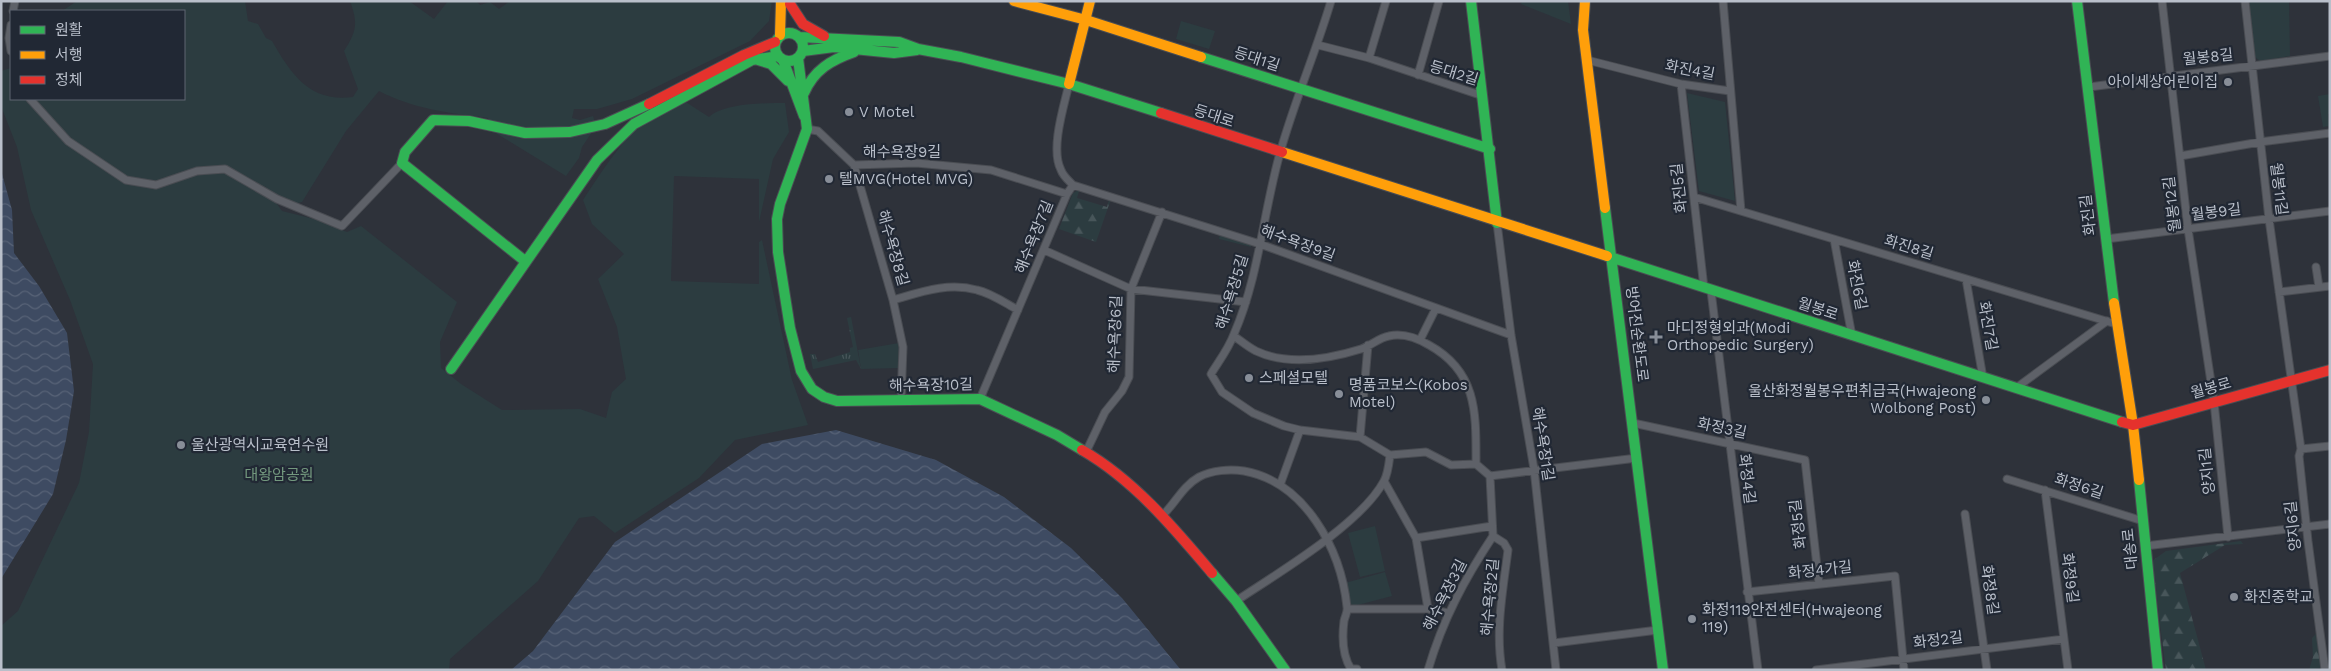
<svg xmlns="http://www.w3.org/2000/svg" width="2331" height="671" viewBox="0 0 2331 671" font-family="'Work Sans','Noto Sans KR',sans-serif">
<defs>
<pattern id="grass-tufts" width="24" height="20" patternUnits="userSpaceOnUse" patternTransform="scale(1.25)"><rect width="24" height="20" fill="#2c3c40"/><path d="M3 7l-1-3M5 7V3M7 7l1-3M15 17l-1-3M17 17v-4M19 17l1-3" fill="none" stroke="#48565a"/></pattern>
<pattern id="forest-firs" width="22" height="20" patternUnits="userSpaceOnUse" patternTransform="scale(1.25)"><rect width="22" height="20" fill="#2c3c40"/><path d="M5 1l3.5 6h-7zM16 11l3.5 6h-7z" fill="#48565a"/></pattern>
<pattern id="water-waves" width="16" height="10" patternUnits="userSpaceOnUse" patternTransform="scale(1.25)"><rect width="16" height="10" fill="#3e4b62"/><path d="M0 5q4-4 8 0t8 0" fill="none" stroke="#586377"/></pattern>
</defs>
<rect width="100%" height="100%" fill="#2e323a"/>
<path fill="url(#grass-tufts)" d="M851 317 861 369 856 360 813 369 810 354H815L818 362 850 352V348L853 347 847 318Z"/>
<path fill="url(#forest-firs)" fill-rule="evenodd" d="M1079 190 1111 199 1096 242 1059 229 1073 193ZM1079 191 1109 200 1107 207 1077 198Z
M2241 541 2243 544 2225 545 2180 573 2206 670H2166L2152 561 2166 551Z
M2317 633 2322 668 2309 670 2313 657 2312 638Z"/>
<path fill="#2c3c40" d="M77 1H245L248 21 258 24 266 38 272 41C291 74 310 103 353 97L358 89 344 51C357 31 358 23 350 1H409L434 19 448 1H476L480 5 490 2 499 9 510 1H772L769 21 750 41 632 99 597 109H574L572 118 580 120 593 116 596 126 582 147 579 158 566 176 489 129 488 118C450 113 413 109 379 91L346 131 302 202 289 205 264 186 282 211 318 220 347 232 361 226 457 302 440 342 441 368 461 384 502 410 580 409 606 418 612 392 626 379 617 327 598 279 624 254 592 224 583 200C603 170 624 135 654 114 662 108 672 104 681 99L709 117C724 103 765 103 785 103L789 132 773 159 759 222V179L674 176 671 281 759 284V242L762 240 792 380 808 425 735 440 699 478 615 533 594 516 579 518 538 581 450 659 449 670H1V626L18 611 79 483 89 432 93 364 70 300 31 210 17 147 1 106V71L11 68V99H184V11H62Z
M1522 1H1568L1571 24 1521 4Z
M2246 1H2289L2290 56 2260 61 2255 57Z
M1181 21 1215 31 1209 49 1176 39Z
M1687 93 1725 102 1735 201 1699 191Z
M2330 94V114H2328L2329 126 2323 127 2318 96Z
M1220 234 1251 244V247L1219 239Z
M899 343 898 368 861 369 858 350Z
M1375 526 1385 571 1360 577 1348 533Z
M1385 572 1392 596 1354 606 1351 604 1345 583Z"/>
<path fill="url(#water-waves)" d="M1 170 12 210 14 253 39 286 67 333 74 391 66 440 53 494 1 579Z
M836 430 936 460 1004 497 1071 548 1122 598 1181 670H511L533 651 615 542 762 444Z"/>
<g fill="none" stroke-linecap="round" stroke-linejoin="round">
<defs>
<path id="street" d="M1331 1C1316 52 1294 102 1280 153 1263 213 1259 277 1234 334 1229 348 1219 361 1211 374L1222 392 1253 413 1284 426 1300 430 1360 437 1390 455
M1723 1 1741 211
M2162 1 2188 229 2214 402 2228 537
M2245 1 2269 219 2301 449 2299 456 2308 541 2325 670
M13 11 15 1
M11 25 9 38 11 51
M1318 45 1369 58 1483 96
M1369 58 1386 1
M1587 60 1681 84 1730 91
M1418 75 1439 1
M1681 84 1704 288
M2089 87 2330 56
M30 99 68 141 126 180 156 185 197 171 225 169 277 199 342 226 402 163
M807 129 818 131 854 165 893 300 903 347 901 400
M2180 156 2260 142 2330 133
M854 165 916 163 991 170 1067 194
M1073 185 1260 244 1511 335
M1694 197 2116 324
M1497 223 1511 335 1534 469 1556 670
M1834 239 1852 336
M2106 239 2330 211
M1044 250 1131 289 1246 302
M2316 267 2319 287
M1966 279 1983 378
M1711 291 1758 670
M2279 292 2330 286
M893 300C921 292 948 282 977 290 991 293 1005 303 1018 310
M1234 336C1241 341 1248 347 1256 351 1288 366 1329 359 1361 349 1371 346 1378 338 1389 336 1402 333 1417 338 1429 345 1478 372 1476 414 1476 464
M1420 340 1436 308
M2016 388 2107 321
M980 399 1067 194 1073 185C1069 181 1063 176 1061 170 1050 149 1064 106 1069 84
M1633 423 1805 460 1819 584
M1360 437 1368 345
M2301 449 2330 446
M1086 452 1105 412 1122 391 1129 377 1131 289 1162 212
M1390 455 1426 452 1451 465 1476 464
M1476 464 1490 476 1493 536 1504 543 1508 550C1503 590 1495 630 1502 670
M1490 476 1637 458
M2007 479 2143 521
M1384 481 1416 538 1428 609
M1280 485 1300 430
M2045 490 2068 670
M1965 514 1987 670
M1163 515C1176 502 1183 486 1199 477 1212 470 1230 469 1244 471 1305 482 1341 549 1347 607 1348 612 1345 616 1344 621 1342 637 1342 655 1351 669H1357
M1416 538 1492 526
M2145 546 2330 524
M1747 592 1895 576 1904 670
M1236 601C1278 573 1361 524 1384 481 1388 474 1389 463 1390 455
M1348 609H1428L1448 613
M1554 643 1658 630
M1428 670C1443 619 1464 580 1493 536
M1816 670 2064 639"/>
<path id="fast" d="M1471 1 1497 223
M2077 1 2114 303
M775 47a14 14 0 1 1 28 0a14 14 0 1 1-28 0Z
M799 37 899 42 918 49 961 57 1069 84 1161 113
M803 51 834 47 894 53 917 50
M1201 57 1490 149
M798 58 807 129 780 204 777 219 778 252 790 328 801 371 812 389 824 397 837 401 980 399 1057 435 1082 450
M758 60 771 64 788 81
M783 60 804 116
M804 93C814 70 831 60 854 52
M1605 208 1663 670
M1607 256 2122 422
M525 261 402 163 405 152 433 120 469 121 525 133 570 132 605 124 649 104
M451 369 597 160 634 124 752 60 778 56
M2139 480 2158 670
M1212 573 1236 601 1285 670"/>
<path id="slow" d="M1014 1 1086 20 1201 57
M1585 1 1583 30 1605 208
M780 35 781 1
M1069 84 1090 1
M1282 152 1607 256
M2114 303 2133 425 2139 480"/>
<path id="jam" d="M790 4 803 24 824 36
M649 104 744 55 775 42
M1161 113 1282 152
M2122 422 2133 425 2330 370
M1082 450C1134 480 1174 528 1212 573"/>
</defs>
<use href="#street" stroke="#4a4d53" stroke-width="9"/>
<use href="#fast" stroke="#4a4d53" stroke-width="12"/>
<use href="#slow" stroke="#4a4d53" stroke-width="12"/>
<use href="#jam" stroke="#4a4d53" stroke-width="12"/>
<use href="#street" stroke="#5e6168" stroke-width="7"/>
<use href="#fast" stroke="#30b455" stroke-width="10"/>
<use href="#slow" stroke="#ff9f0a" stroke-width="10"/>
<use href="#jam" stroke="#e5322d" stroke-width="10"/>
</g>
<g fill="#888e98" stroke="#212834" stroke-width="2">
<circle cx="2228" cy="82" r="5"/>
<circle cx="849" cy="112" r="5"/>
<circle cx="829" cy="179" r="5"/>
<path d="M1653.5 329.5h5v5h5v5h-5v5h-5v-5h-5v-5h5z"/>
<circle cx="1249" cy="378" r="5"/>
<circle cx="1339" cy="394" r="5"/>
<circle cx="1986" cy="400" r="5"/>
<circle cx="181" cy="445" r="5"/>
<circle cx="2234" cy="597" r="5"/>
<circle cx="1692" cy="619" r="5"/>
</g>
<g text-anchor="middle" stroke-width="4.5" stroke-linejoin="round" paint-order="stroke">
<g font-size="15" fill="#b9bfca" stroke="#212834">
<text transform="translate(2208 57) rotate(-6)" y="5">월봉8길</text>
<text transform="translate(1257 59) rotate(18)" y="5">등대1길</text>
<text transform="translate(1690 70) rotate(11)" y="5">화진4길</text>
<text transform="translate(1454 73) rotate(17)" y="5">등대2길</text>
<text transform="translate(1214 116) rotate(18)" y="5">등대로</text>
<text x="902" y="157">해수욕장9길</text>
<text transform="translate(1679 188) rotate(-96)" y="5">화진5길</text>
<text transform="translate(2279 189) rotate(83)" y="5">월봉11길</text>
<text transform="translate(2172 204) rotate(-97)" y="5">월봉12길</text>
<text transform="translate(2216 212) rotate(-7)" y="5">월봉9길</text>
<text transform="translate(2088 215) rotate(-97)" y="5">화진길</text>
<text transform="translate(1034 237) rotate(-68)" y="5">해수욕장7길</text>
<text transform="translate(1298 243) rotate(20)" y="5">해수욕장9길</text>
<text transform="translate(1909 247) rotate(17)" y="5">화진8길</text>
<text transform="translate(893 248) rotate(74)" y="5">해수욕장8길</text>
<text transform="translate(1857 285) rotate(79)" y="5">화진6길</text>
<text transform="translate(1232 292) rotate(-73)" y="5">해수욕장5길</text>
<text transform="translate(1818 309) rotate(18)" y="5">월봉로</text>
<text transform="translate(1988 326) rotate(80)" y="5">화진7길</text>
<text transform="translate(1115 334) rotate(-88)" y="5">해수욕장6길</text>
<text transform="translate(1637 334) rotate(83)" y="5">방어진순환도로</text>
<text transform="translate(931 385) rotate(-1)" y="5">해수욕장10길</text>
<text transform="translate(2211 388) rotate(-16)" y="5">월봉로</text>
<text transform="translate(1722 428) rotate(12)" y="5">화정3길</text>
<text transform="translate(1543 444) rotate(81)" y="5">해수욕장1길</text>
<text transform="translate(2207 471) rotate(-96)" y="5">양지1길</text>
<text transform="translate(1747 479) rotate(83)" y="5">화정4길</text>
<text transform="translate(2079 486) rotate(18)" y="5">화정6길</text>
<text transform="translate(1798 524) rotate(-97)" y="5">화정5길</text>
<text transform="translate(2293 526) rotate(-96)" y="5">양지6길</text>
<text transform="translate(2130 549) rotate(-96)" y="5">대송로</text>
<text transform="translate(1820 570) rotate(-6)" y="5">화정4가길</text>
<text transform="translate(2070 578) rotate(83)" y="5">화정9길</text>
<text transform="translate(1990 590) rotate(82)" y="5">화정8길</text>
<text transform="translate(1445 595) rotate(-63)" y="5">해수욕장3길</text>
<text transform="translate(1490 597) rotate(-85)" y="5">해수욕장2길</text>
<text transform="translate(1938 640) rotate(-7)" y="5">화정2길</text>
</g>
<g font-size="15" fill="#b9bfca" stroke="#212834" text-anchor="start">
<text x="2218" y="87" text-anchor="end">아이세상어린이집</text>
<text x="859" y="117">V Motel</text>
<text x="839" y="184">텔MVG(Hotel MVG)</text>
<text x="1667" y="333">마디정형외과(Modi<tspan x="1667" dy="17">Orthopedic Surgery)</tspan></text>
<text x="1259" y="383">스페셜모텔</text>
<text x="1349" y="390">명품코보스(Kobos<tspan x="1349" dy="17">Motel)</tspan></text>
<text x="1976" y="396" text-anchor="end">울산화정월봉우편취급국(Hwajeong<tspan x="1976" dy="17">Wolbong Post)</tspan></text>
<text x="191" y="450">울산광역시교육연수원</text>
<text x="2244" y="602">화진중학교</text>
<text x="1702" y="615">화정119안전센터(Hwajeong<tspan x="1702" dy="17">119)</tspan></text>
</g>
<g font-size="15" fill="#73987e" stroke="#212834">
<text x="279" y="480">대왕암공원</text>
</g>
</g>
<rect width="2331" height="671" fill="none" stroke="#b9bfca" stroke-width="5"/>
<rect x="10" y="10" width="175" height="90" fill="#212834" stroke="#5e6470"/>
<rect x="20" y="26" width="25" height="8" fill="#30b455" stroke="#5e6470"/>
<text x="55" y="35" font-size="15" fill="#b9bfca">원활</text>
<rect x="20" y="51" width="25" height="8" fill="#ff9f0a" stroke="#5e6470"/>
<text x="55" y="60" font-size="15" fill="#b9bfca">서행</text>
<rect x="20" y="76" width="25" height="8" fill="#e5322d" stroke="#5e6470"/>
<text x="55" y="85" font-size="15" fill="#b9bfca">정체</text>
</svg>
